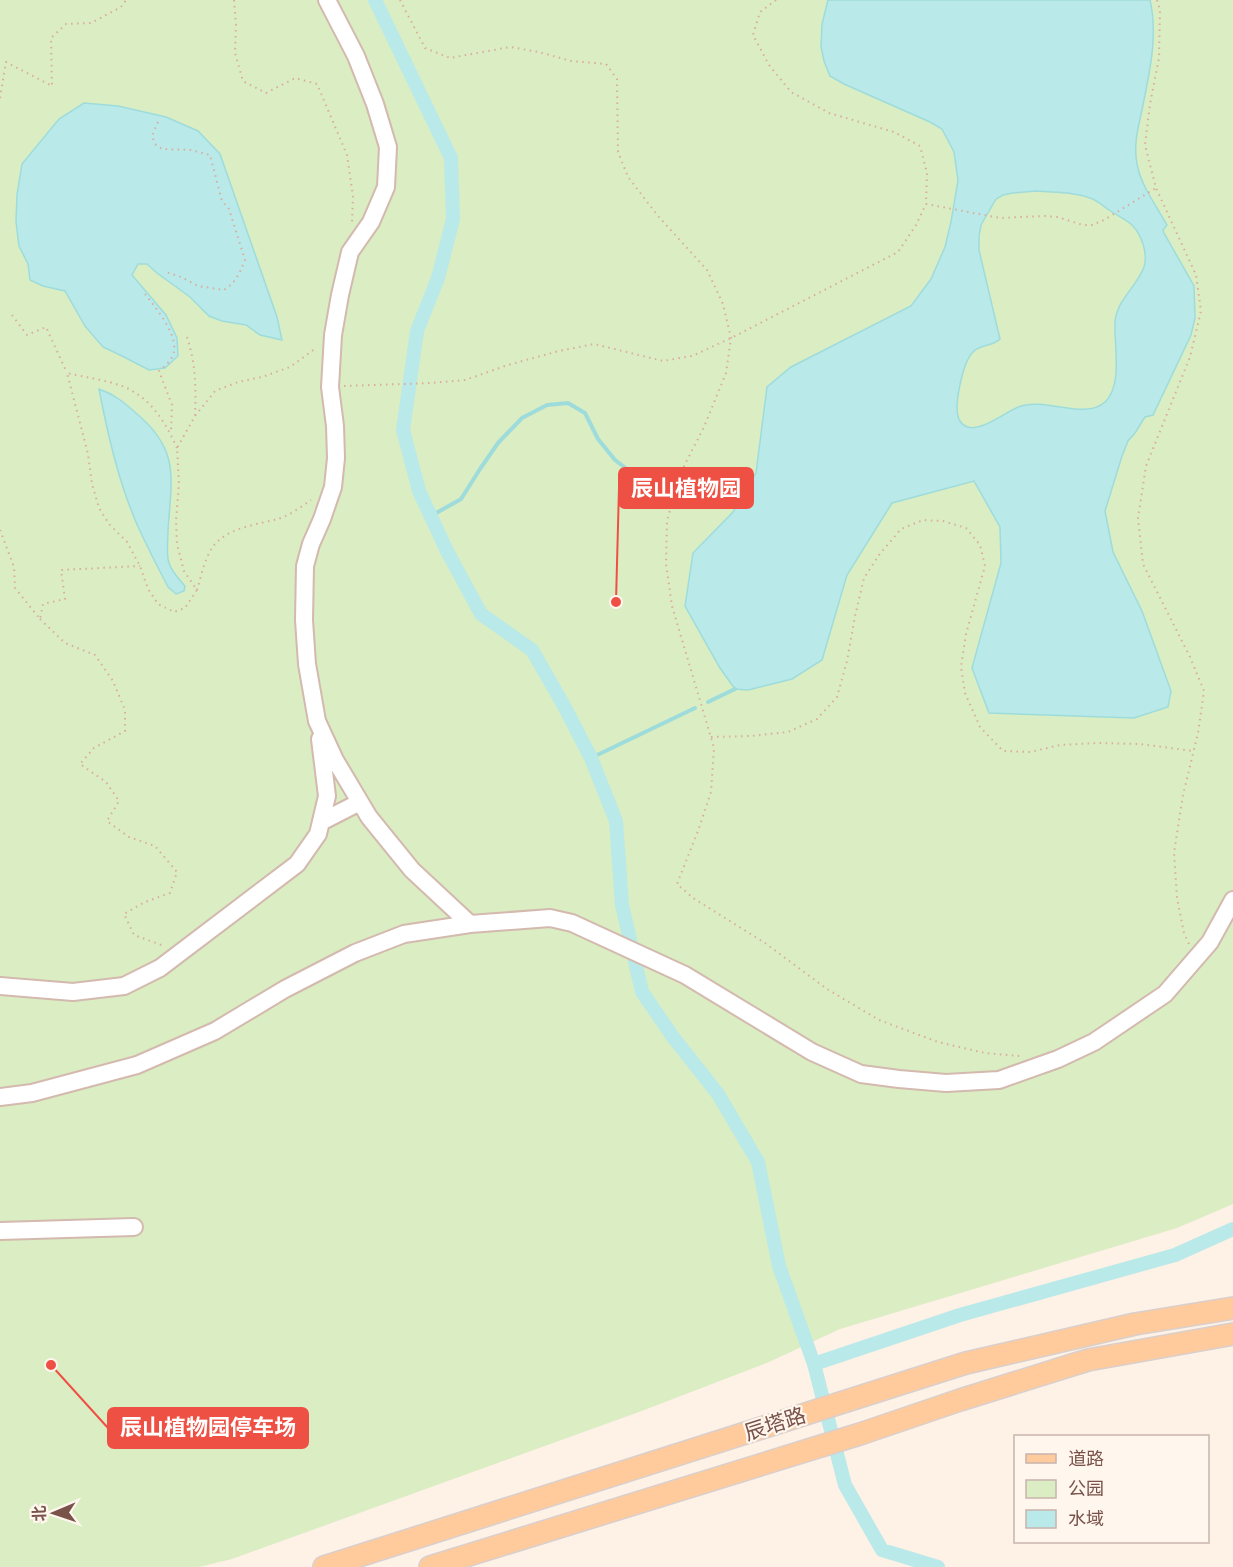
<svg xmlns="http://www.w3.org/2000/svg" width="1233" height="1567" viewBox="0 0 1233 1567" font-family="'Archivo Narrow','Noto Sans SC',sans-serif">
<rect width="100%" height="100%" fill="#fef1e6"/>
<path fill="#daedc3" d="M0 0H1233V1204L1177 1228 840 1329 769 1362 639 1412 232 1559 199 1567H0Z"/>
<path fill="#b9e9e9" stroke="#9edcdc" stroke-width="1.5" fill-rule="evenodd" d="M828 0H1150C1158 35 1150 70 1143 105 1139 125 1133 143 1137 164 1141 186 1156 205 1167 225L1163 230 1164 233 1194 286 1195 318 1191 335 1153 415 1145 417 1135 433 1128 441 1122 456 1105 511 1113 552 1142 611 1171 691 1168 707 1134 718 989 713 972 668 1001 563 1000 527 974 481 892 503 847 575 822 660 792 679 748 690 735 689 720 668 685 606 693 553 733 512 756 473 767 387 791 367 911 306 931 279 945 247 951 222 958 180 954 152 942 129 930 122 844 84 830 76 824 61 821 47 822 24ZM1036 191C1054 192 1073 192 1090 198 1097 200 1103 206 1109 210 1116 215 1126 219 1132 225 1142 235 1148 254 1144 267 1137 287 1116 300 1115 323 1114 346 1123 385 1105 402 1086 420 1045 398 1021 406 1006 410 973 441 960 421 952 409 963 362 973 352 981 344 994 346 1000 339L979 250V236L981 225 996 199 1003 195 1013 193Z
M84 103 118 106 166 117 198 131 220 154 277 317 282 340 260 335 246 325 222 321 209 316 190 297 157 273 147 264H138L132 275 166 315 177 338 178 356 165 368 149 370 124 357 103 347 85 326 65 291 43 286 30 280 28 264 19 246 16 222 17 195 22 164 59 119Z
M99 389C114 394 125 403 137 414 181 451 171 480 168 531 168 541 166 554 169 563 171 571 179 579 185 586L184 591 176 594 168 587C158 568 148 548 139 529 119 484 108 436 99 389Z"/>
<g fill="none" stroke-linecap="round" stroke-linejoin="round">
<path stroke="#9edcdc" stroke-width="4" d="M431 516 461 499 480 469 498 443 522 418 547 405 568 403 585 413 598 439 615 460 636 476 657 486 743 497
M708 702 735 689
M591 758 695 708"/>
<path stroke="#b9e9e9" stroke-width="14" d="M375 0 451 158 453 219 438 278 417 331 403 430 419 491 447 551 481 614 532 650 563 704 591 758 616 821 622 905 642 992 673 1037 718 1094 758 1162 779 1266 814 1364 845 1485 882 1550 938 1567
M814 1364 960 1315 1175 1255 1233 1229"/>
<defs>
<path id="minor" d="M327 0 356 56 375 104 388 147 386 187 371 222 350 252 340 295 333 335 330 387 335 426 336 458 333 487 322 519 311 544 305 566 304 620 307 664 317 721 335 760 369 817 412 870 470 924
M321 822 360 802
M0 986 73 992 124 986 160 968 297 864 318 834 327 796 320 739
M0 1097 32 1093 137 1065 215 1031 285 989 355 953 404 934 470 924 550 918 572 923 685 975 812 1052 861 1074 899 1079 946 1083 999 1080 1058 1059 1094 1042 1165 994 1210 942 1233 900
M0 1231 134 1227"/>
<path id="major" d="M324 1567 966 1363 1135 1324 1233 1308
M430 1567 860 1434 960 1400 1088 1360 1233 1334"/>
</defs>
<use href="#minor" stroke="#d3b9ae" stroke-width="20"/>
<use href="#major" stroke="#d9cfcc" stroke-width="24"/>
<path stroke="#daad9e" stroke-width="2" stroke-dasharray="1.5 4.5" stroke-linecap="butt" d="M234 0 236 25 235 53 243 81 266 93 295 78 317 84 347 155 353 196 352 222
M400 0 425 48 450 58 510 47 539 52 571 61 606 64 617 79 618 152 628 177 658 216 707 270 723 304 731 338 726 373 704 427 679 476 667 521 666 564 672 606 714 748 711 792 698 831 677 884 693 898 765 943 827 989 879 1020 938 1042 985 1053 1020 1056
M776 0 760 12 753 35 769 65 791 92 829 113 894 132 920 146 927 173 926 204
M1157 0 1160 10 1159 58 1150 104 1145 145 1156 188 1196 275 1201 311 1190 357 1146 466 1138 518 1143 564 1190 657 1204 691 1198 733 1183 795 1174 853 1177 898 1184 933 1189 944
M0 98 6 62 52 86 51 38 66 24 91 23 121 7 126 0
M158 122 152 136 155 144 162 149 191 150 210 155 222 201 229 209 245 260 239 274 232 284 224 290 198 286 181 277 166 272
M145 294C156 308 182 339 172 357 170 362 164 367 159 371L172 405 171 431
M12 315 27 335 46 327 67 373
M187 337C196 366 196 385 195 416
M344 386 431 383 465 380 508 365 559 351 594 344 663 361 692 356 731 338 898 252 916 225 926 204 1000 218 1045 216 1057 217 1083 225H1092L1104 220 1156 188
M177 448C165 421 150 397 122 386 106 380 84 377 67 373L88 454 92 484 99 508 109 524 127 542 140 566 148 589 158 604 174 612 185 608 197 590 184 571 177 544 176 521 179 483 177 448 195 416 215 391 238 382 262 377 290 367 316 348
M0 530 14 567 15 588 40 619 43 604 65 599 61 570 140 566
M197 590C202 574 205 554 217 542 232 527 259 524 278 519 290 515 301 507 311 500
M40 619 65 643 95 655 113 681 125 710V731L94 748 80 764 106 782 119 801 107 821 129 837 155 846 177 872 170 893 145 902 124 914 134 935 164 946
M711 737 751 736 788 732 817 719 837 697 847 661 855 616 864 578 879 555 901 529 923 520 943 521 966 528 980 545 985 566 966 634 961 667 965 693 980 727 1003 751 1030 752 1060 745 1097 743 1140 744 1193 751"/>
<use href="#minor" stroke="#fff" stroke-width="16"/>
<use href="#major" stroke="#ffcb9c" stroke-width="21"/>
</g>
<g text-anchor="middle" stroke-width="4.5" stroke-linejoin="round" paint-order="stroke">
<g font-size="21" fill="#795249" stroke="#fff6ee">
<text transform="translate(775 1424) rotate(-18)" y="7">辰塔路</text>
</g>
</g>
<path fill="none" stroke="#ef5044" stroke-width="2" d="M616 602L619 488M51 1365L108 1428"/>
<g fill="#ef5044" stroke="#fff6ee" stroke-width="2">
<circle cx="616" cy="602" r="6"/>
<circle cx="51" cy="1365" r="6"/>
</g>
<g fill="#ef5044" stroke="#ef5044" stroke-width="2">
<rect x="619" y="468" width="134" height="40" rx="6"/>
<rect x="108" y="1408" width="200" height="40" rx="6"/>
</g>
<g font-size="22" text-anchor="middle" font-weight="bold" fill="#fff">
<text x="686" y="496">辰山植物园</text>
<text x="208" y="1435">辰山植物园停车场</text>
</g>
<rect x="1014" y="1435" width="195" height="108" fill="#fff6ee" stroke="#c9b4ac" stroke-width="1.5"/>
<rect x="1026" y="1454" width="30" height="9" fill="#ffcb9c" stroke="#c9b4ac" stroke-width="1.5"/>
<text x="1068" y="1465" font-size="18" fill="#795249">道路</text>
<rect x="1026" y="1480" width="30" height="18" fill="#daedc3" stroke="#c9b4ac" stroke-width="1.5"/>
<text x="1068" y="1495" font-size="18" fill="#795249">公园</text>
<rect x="1026" y="1510" width="30" height="18" fill="#b9e9e9" stroke="#c9b4ac" stroke-width="1.5"/>
<text x="1068" y="1525" font-size="18" fill="#795249">水域</text>
<g transform="translate(54 1513) rotate(268)" stroke="#fff6ee" stroke-width="4.5" paint-order="stroke">
<path d="M0-4.5L10 22L0 15L-10 22Z" fill="#795249"/>
<text y="-9" font-size="16" font-weight="bold" text-anchor="middle" fill="#795249">北</text>
</g>
</svg>
